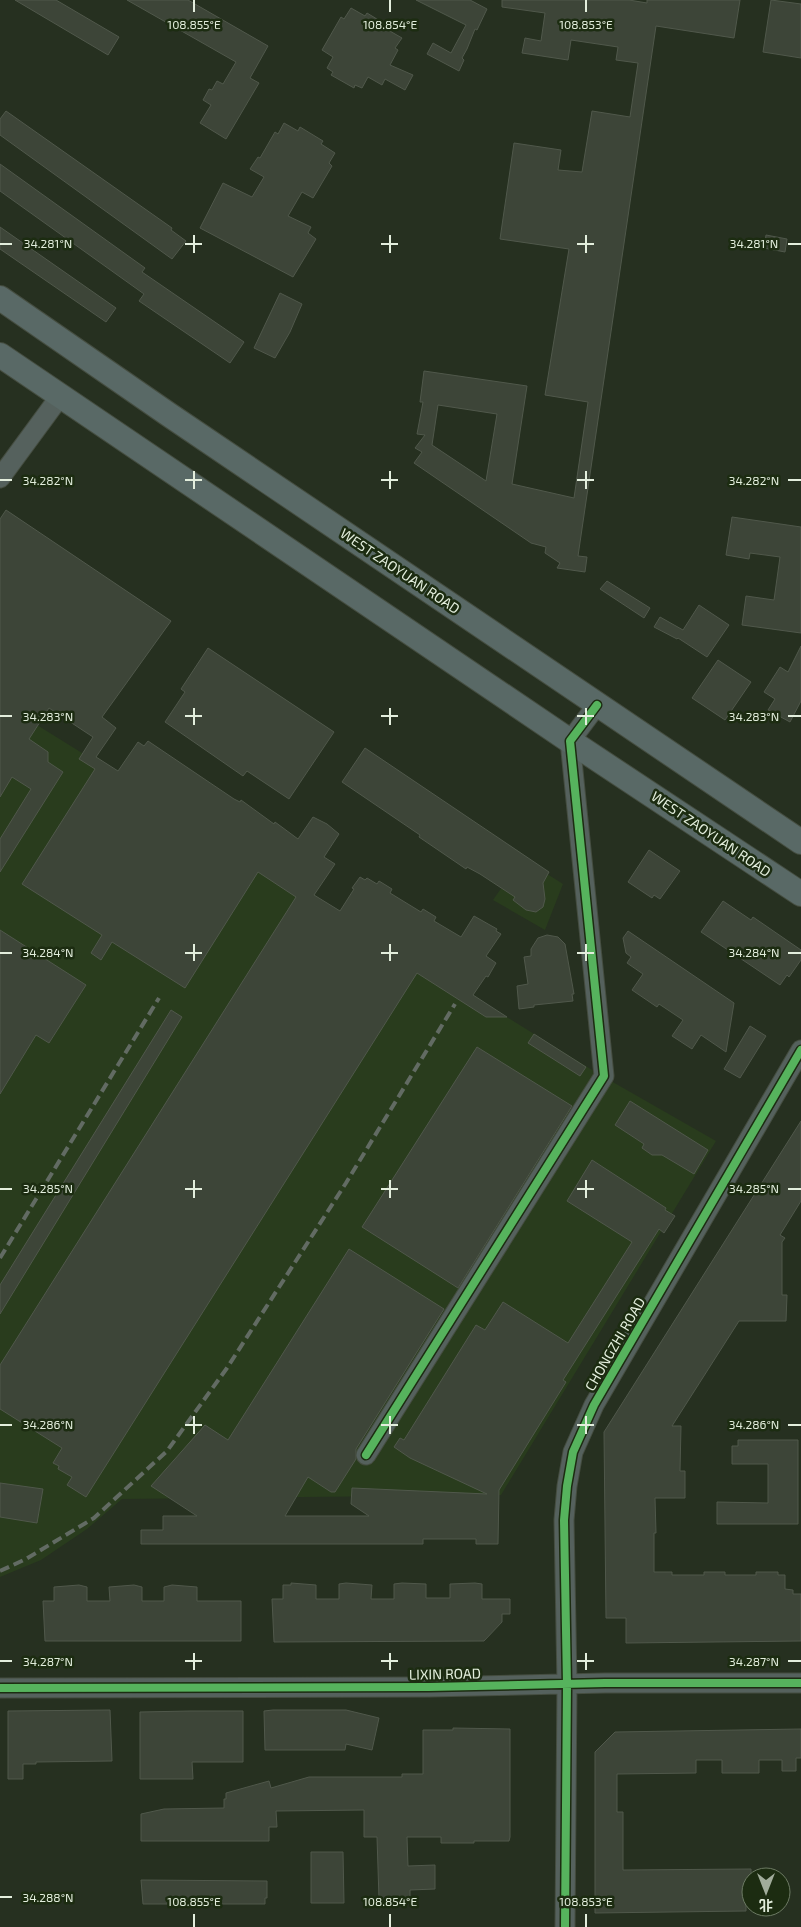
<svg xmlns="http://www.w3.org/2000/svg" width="801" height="1927" viewBox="0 0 801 1927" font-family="'Exo 2','Noto Sans SC',sans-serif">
<rect width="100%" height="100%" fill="#263020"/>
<path fill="#293c1d" d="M0 702 597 1073 716 1141 501 1495 122 1499 87 1529 41 1560 0 1577Z
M522 858 563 884 545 930 493 900Z"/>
<path fill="#3d4538" stroke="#50584b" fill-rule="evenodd" d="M15 0H56L119 37 108 55Z
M127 0H188L268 46 250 78 259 83 226 139 200 123 211 105 203 100 209 89 212 90 217 81 223 84 236 62Z
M416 0H470L487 9 477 30 475 29 467 49 462 58 464 60 459 71 427 54 433 43 451 53 466 25Z
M502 0H629L647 3V0H740L734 38 656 26 578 556 587 557 585 572 557 568 560 563 545 553 546 547 531 543 414 463 422 452 415 448 425 435 417 434 423 402H420L424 371 527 386 512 484 574 498 588 402 545 395 569 249 500 239 514 143 561 150 558 170 582 172 592 111 630 117 638 63 616 60 618 47 571 40 568 60 522 53 525 38 541 41 545 13 502 7ZM438 405 497 414 486 481 432 445Z
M771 0 801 4V58L763 52Z
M351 8 365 16 367 13 390 27 388 30 402 38 395 48 398 50 390 65 413 75 405 90 385 79 382 85 368 77 362 88 355 85 354 88 331 75 333 72 327 68 333 57 322 50 341 17 344 19Z
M6 111 172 228 171 230 186 241 172 259 0 135V119Z
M284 123 298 131 300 127 323 141 321 144 335 153 329 163 332 166 313 198 302 192 288 216 311 227 308 233 316 239 293 277 200 228 223 183 252 197 264 177 250 169 258 157 260 158 275 132 278 134Z
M0 164 145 268 142 272 244 342 230 363 139 301 144 294 0 191Z
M0 227 116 308 106 322 0 249Z
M766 235 787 239 785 252 764 248Z
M280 293 302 304 290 332 275 358 254 348Z
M6 510 171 621 102 717 116 728 96 757 118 771 138 742 144 746 148 741 234 799 240 802 241 800 274 824 275 822 298 839 313 817 327 824 339 834 324 857 335 864 314 895 340 911 354 889 352 888 360 877 365 880 367 878 377 884 379 881 392 889 390 893 421 912 423 909 436 917 434 921 461 937 474 916 497 929 496 931 501 934 486 956 496 963 488 977 486 976 473 995 507 1017H486L417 973 86 1497 67 1485 72 1477 58 1469 59 1466 53 1463 62 1448 0 1409V1365L296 897 258 872 185 988 112 942 101 960 91 953 102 935 22 884 95 769 79 759 93 737 49 708 29 739 48 752V762L63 772 0 872V839L31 789 12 777 0 797V519Z
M732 517 801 527V633L742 625 746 596 774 600 780 557 750 553 749 559 726 555Z
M607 581 650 608 644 618 600 589Z
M699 605 729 625 707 657 678 638 677 639 654 627 660 617 683 630Z
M801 646V701L790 722 768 710 775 699 764 692 780 667 788 672Z
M208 648 334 732 289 799 247 771 243 776 165 722 185 692 181 689Z
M718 660 751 682 725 720 692 698Z
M365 748 549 872 543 883 545 899 543 907 536 912 526 910 513 900 515 897 480 874 467 867 466 869 419 837 420 835 342 782Z
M649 850 680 871 660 899 654 895 652 898 628 882Z
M723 901 751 920 753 917 801 950V960L789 977 787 975 780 985 701 932Z
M0 930 86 985 49 1043 36 1035 0 1094Z
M628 931 734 1003 726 1052 701 1035 692 1049 672 1036 683 1020 659 1004 657 1007 632 990 643 974 627 963 631 957 626 953 623 938Z
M547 935 558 937 565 944 574 994H572L573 1001 534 1005V1007L519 1009 517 986 528 984 524 957 531 956V949L538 938Z
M171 1010 182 1017 0 1314V1285Z
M750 1026 766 1036 740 1078 724 1069Z
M534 1034 586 1067 580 1076 528 1043Z
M477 1047 572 1106 458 1288 362 1227Z
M630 1101 708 1150 694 1174 662 1155H652L642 1148 644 1144 615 1125Z
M801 1121V1201L780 1235 785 1238 782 1242V1295H787L786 1321H739L672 1426H681L680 1471H685V1498H655L656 1533H654V1572H672V1575H704V1572H725V1575H756V1572H778V1575H785V1589L793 1590V1594H801V1641L626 1643V1618H606L604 1432Z
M592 1160 666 1208 665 1210 675 1216 664 1233 659 1229 563 1380 566 1382 499 1490 498 1544H476V1539H423V1544H141V1530H163V1516H197L151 1486 205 1425 228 1440 349 1249 444 1309 356 1449V1459L335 1492H331L308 1477 285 1516H369L351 1504 352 1488 487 1494 410 1458 394 1447 400 1438 404 1440 476 1325 485 1330 503 1302 568 1343 632 1242 567 1201Z
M738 1440H798V1524H717V1502L768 1503V1464H732V1446H738Z
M0 1483 43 1489 37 1523 0 1517Z
M291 1583 316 1585V1599H339V1584L346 1583 372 1585 371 1599H394V1584L402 1583 426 1584V1598H450V1584L475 1583 482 1584V1599H510V1614H502V1622L484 1641 274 1642 272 1599H283V1585H291Z
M79 1585 87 1587V1601H110L109 1587 134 1585 142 1587V1601H164V1587L172 1585 197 1587V1601H241V1641H45L43 1601H54V1587Z
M110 1710 112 1761 36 1762V1764H23V1779H8V1711Z
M273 1710H346L379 1718 372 1750 346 1744 345 1750H265L264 1711Z
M190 1711H243V1762H192L193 1779H140V1712Z
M453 1728 510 1729V1837L509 1841H474V1843H441V1837H407L408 1866 435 1865V1889L410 1890V1899H379L377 1837H364V1810L276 1811 277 1827H269V1841H141V1814L164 1809 224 1808V1799H226V1793L269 1781 271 1788 309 1777H402V1774H423V1730H453Z
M801 1729V1758H796V1771H782V1760H759V1773H722V1760H696V1773L617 1774V1812H623V1870L751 1869V1899H746V1911L595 1913V1752L615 1732Z
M311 1852H343L344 1903H311Z
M141 1880 267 1881V1898H265V1904H143Z"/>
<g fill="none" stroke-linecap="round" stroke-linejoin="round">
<defs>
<path id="minor" d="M0 478 61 395
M366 1455 604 1076 570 741 597 705
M0 1688 429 1687 605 1683H801
M565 1927 567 1684 564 1520 567 1486 573 1452 594 1405 801 1050"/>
<path id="major" d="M0 298 168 414 801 842
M0 355 570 741 801 894"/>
</defs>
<use href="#minor" stroke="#454d40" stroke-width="21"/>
<use href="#major" stroke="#454d40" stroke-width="26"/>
<use href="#minor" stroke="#55615d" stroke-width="19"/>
<use href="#major" stroke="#596966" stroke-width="24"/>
<path stroke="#626b63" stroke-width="4" stroke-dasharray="10 5" stroke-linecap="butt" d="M0 1258 159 998
M0 1571 26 1559 94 1518 167 1451 227 1368 346 1183 455 1004"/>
<defs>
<path id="cycleway" d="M366 1455 604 1076 570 741 597 705
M0 1688 429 1687 605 1683H801
M565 1927 567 1684 564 1520 567 1486 573 1452 594 1405 801 1050"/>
</defs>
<use href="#cycleway" stroke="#1c2c11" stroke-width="11"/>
<use href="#cycleway" stroke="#56b35d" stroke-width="8"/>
</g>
<path fill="none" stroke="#e3eedd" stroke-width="2" d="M194 0V12M390 0V12M586 0V12M194 235V253M390 235V253M586 235V253M0 244H12M185 244H202M381 244H398M577 244H594M788 244H801M194 471V489M390 471V489M586 471V489M0 480H12M185 480H202M381 480H398M577 480H594M788 480H801M194 708V725M390 708V725M586 708V725M0 716H12M185 716H202M381 716H398M577 716H594M788 716H801M194 944V961M390 944V961M586 944V961M0 953H12M185 953H202M381 953H398M577 953H594M788 953H801M194 1180V1198M390 1180V1198M586 1180V1198M0 1189H12M185 1189H202M381 1189H398M577 1189H594M788 1189H801M194 1416V1434M390 1416V1434M586 1416V1434M0 1425H12M185 1425H202M381 1425H398M577 1425H594M788 1425H801M194 1653V1670M390 1653V1670M586 1653V1670M0 1661H12M185 1661H202M381 1661H398M577 1661H594M788 1661H801M0 1897H12M194 1914V1927M390 1914V1927M586 1914V1927"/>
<g text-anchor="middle" stroke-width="5" stroke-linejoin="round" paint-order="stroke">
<g font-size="14" fill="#e3eedd" stroke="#1c2c11">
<text transform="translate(400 571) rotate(34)" y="5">WEST ZAOYUAN ROAD</text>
<text transform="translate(711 834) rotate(34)" y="5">WEST ZAOYUAN ROAD</text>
<text transform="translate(615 1344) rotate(-60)" y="5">CHONGZHI ROAD</text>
<text transform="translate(445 1674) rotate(-1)" y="5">LIXIN ROAD</text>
</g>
</g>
<g font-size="12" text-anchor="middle" fill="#e3eedd" stroke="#1c2c11" stroke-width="5" stroke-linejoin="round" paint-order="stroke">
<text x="194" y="29">108.855°E</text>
<text x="390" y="29">108.854°E</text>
<text x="586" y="29">108.853°E</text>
<text x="754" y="248">34.281°N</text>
<text x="48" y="248">34.281°N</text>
<text x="754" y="485">34.282°N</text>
<text x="48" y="485">34.282°N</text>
<text x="48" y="721">34.283°N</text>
<text x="754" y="721">34.283°N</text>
<text x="48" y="957">34.284°N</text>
<text x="754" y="957">34.284°N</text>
<text x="48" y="1193">34.285°N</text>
<text x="754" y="1193">34.285°N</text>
<text x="754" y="1429">34.286°N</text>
<text x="48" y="1429">34.286°N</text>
<text x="48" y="1666">34.287°N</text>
<text x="754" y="1666">34.287°N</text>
<text x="48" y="1902">34.288°N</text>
<text x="194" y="1906">108.855°E</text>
<text x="390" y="1906">108.854°E</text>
<text x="586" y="1906">108.853°E</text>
</g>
<g transform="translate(766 1892) rotate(180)"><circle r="24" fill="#1c2c11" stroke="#6c7a63"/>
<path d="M0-4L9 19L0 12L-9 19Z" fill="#a1ac9b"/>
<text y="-8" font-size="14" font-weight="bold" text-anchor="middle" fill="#e3eedd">北</text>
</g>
</svg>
